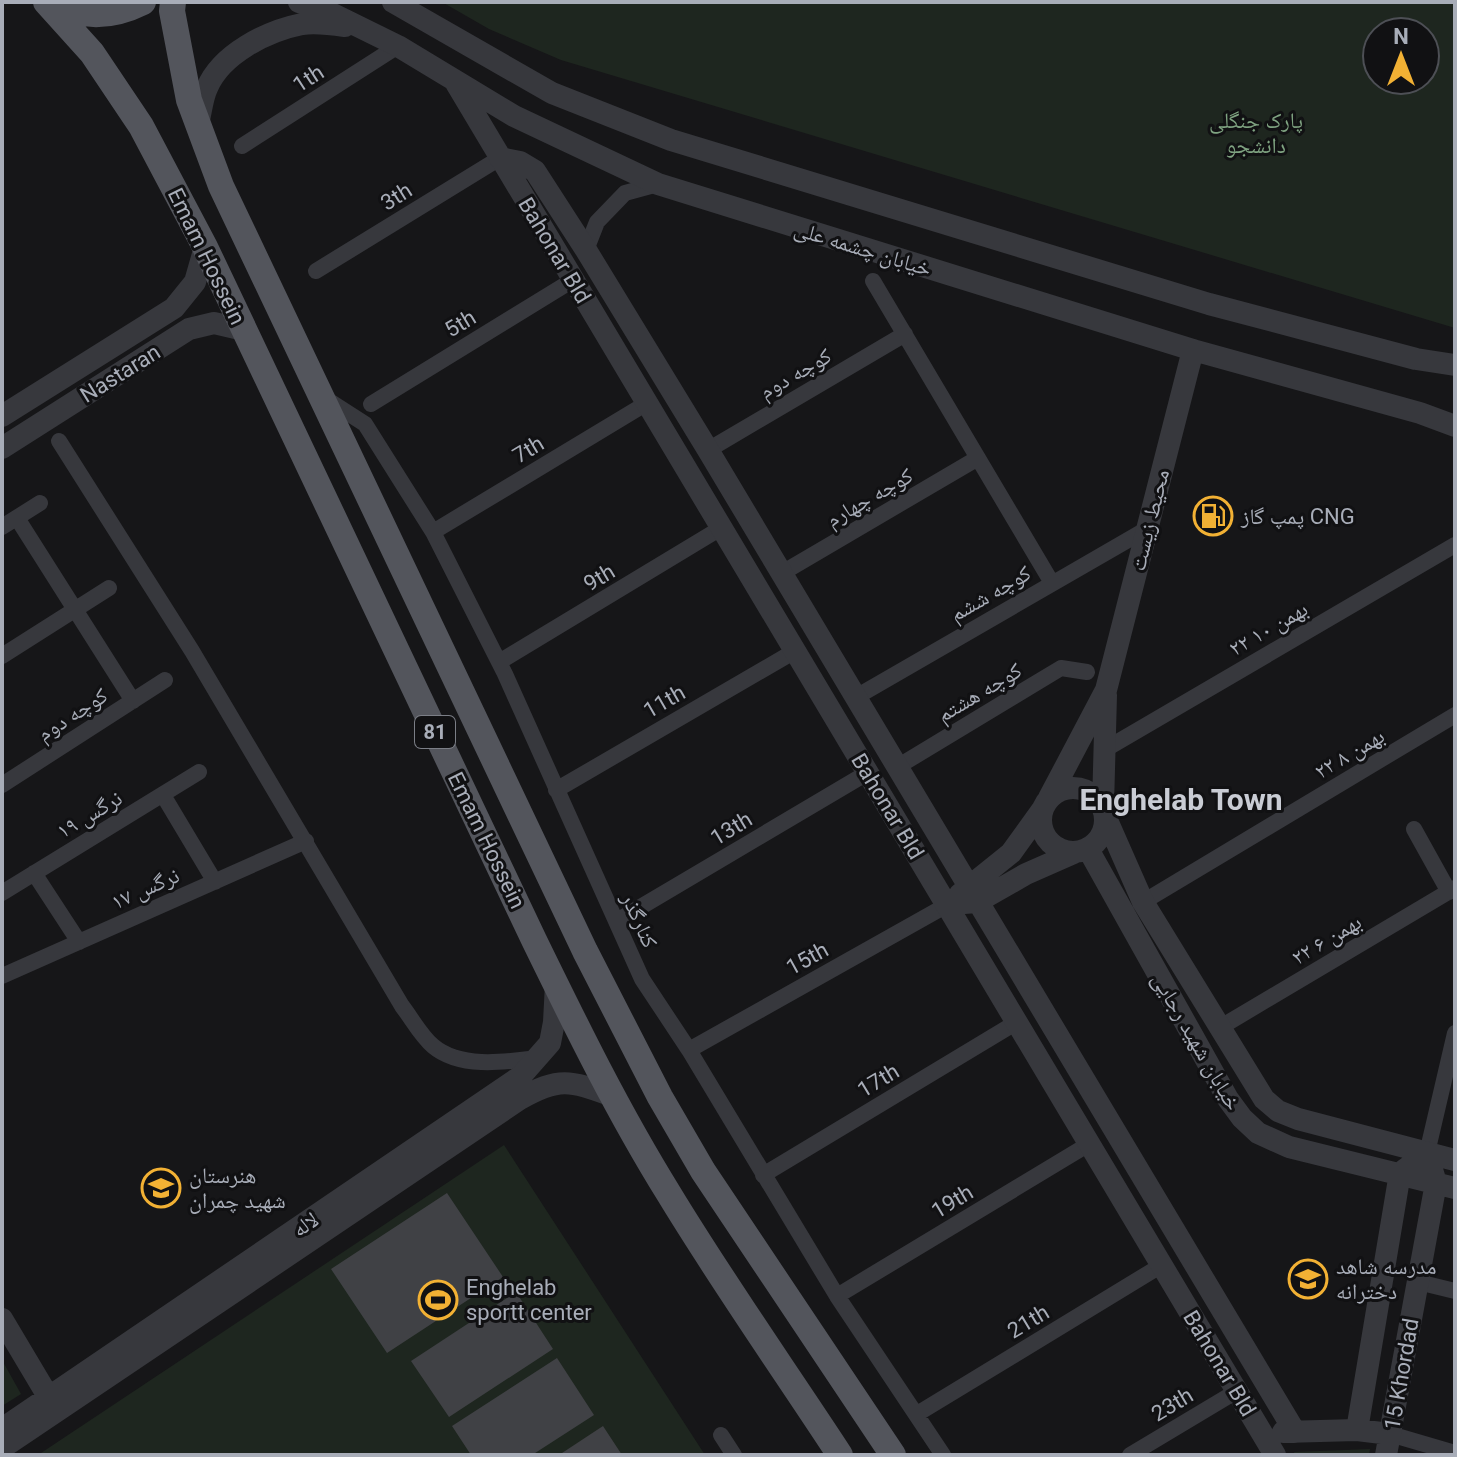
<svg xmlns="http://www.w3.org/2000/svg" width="1457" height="1457" viewBox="0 0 1457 1457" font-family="Roboto,'Noto Naskh Arabic',sans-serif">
<rect width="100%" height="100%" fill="#161618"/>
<path fill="#1e261f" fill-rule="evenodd" d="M442 2H1455V328L561 60 489 29ZM1377 32H1425V80H1377Z
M504 1145 705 1455H38Z
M2 1360 21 1394 2 1406Z
M1370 1449 1369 1455H1295L1294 1452Z"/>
<path fill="#404145" d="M447 1193 503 1277 387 1353 331 1269Z
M516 1292 553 1349 449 1417 411 1361Z
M557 1358 594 1415 532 1455H471L452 1426Z
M603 1426 622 1455H559Z"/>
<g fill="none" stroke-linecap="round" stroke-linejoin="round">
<path stroke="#37383d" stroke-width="16" d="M242 146 398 46
M586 250 597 222 625 193 658 184
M316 271 500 158
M873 281 1052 583
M323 397 365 424 433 532 505 674 642 979 689 1050 837 1296 943 1455
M371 404 573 280
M59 441 192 651 402 1006C412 1019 421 1036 433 1046 460 1069 506 1062 537 1058
M708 450 905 334
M17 518 133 701
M2 527 40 503
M433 532 647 403
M782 573 978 458
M2 656 109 588
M499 662 721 528
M856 697 1147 529
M1104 750 1455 545
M897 767 1061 668 1087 672
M2 785 165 680
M556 790 795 651
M163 795 215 882
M1414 829 1449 892
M34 873 79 942
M2 893 199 772
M1143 902 1455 715
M617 921 867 773
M2 976 306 841
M1219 1028 1455 888
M689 1050 947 905
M1427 1153 1455 1033
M763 1175 1017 1022
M1418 1282 1455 1291
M837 1296 1089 1144
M917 1414 1162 1265
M1390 1434 1455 1453
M721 1435 734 1455
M1130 1455 1237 1391"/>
<path stroke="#37383d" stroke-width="22" d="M299 2 327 11 398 46 514 116 658 184 1193 350 1420 413 1455 426
M393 2 552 93 671 140 1209 304 1416 359 1455 365
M456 83 1275 1455
M198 124C201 113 202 99 207 88 221 54 267 31 302 24 316 22 331 24 345 26
M500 158 520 162 535 171 586 250 708 450 1295 1432
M2 416 174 308 195 282 205 247
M2 448 189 329 214 323 244 330
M1041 820a32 32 0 1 1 64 0a32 32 0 1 1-64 0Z
M1049 798 1106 690 1193 350
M1103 806 1106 695
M1106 818 1143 902 1264 1099 1278 1111 1298 1119 1455 1160
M1088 849 1228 1099 1242 1118 1258 1133 1289 1147 1455 1188
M960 894 1011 853 1042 810
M964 903 977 902 1026 874 1076 852
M2 1319 55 1408
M2 1429 521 1076 550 1043 554 1022 556 984
M1357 1430 1400 1173 1427 1153 1436 1183 1386 1455
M1283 1432 1357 1430 1390 1434
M2 1448 520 1099C560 1076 571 1081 613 1096"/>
<path stroke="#53555c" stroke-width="26" d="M46 2 92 53 141 126 205 247 534 940C576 1026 618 1112 669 1194 723 1283 783 1368 840 1455
M52 2C82 19 113 17 143 2
M173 2 172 11 189 100 221 186 585 951 660 1097 703 1171 893 1455"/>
</g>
<defs>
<symbol id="fuel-ring" viewBox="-11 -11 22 22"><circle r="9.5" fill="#111113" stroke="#f2b134" stroke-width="1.5"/><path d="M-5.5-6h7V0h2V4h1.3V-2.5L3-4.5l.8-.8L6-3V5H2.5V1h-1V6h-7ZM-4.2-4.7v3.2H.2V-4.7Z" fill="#f2b134"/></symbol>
<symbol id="school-ring" viewBox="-11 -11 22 22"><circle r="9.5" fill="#111113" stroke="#f2b134" stroke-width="1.5"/><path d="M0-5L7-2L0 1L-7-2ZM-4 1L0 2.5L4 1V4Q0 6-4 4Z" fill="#f2b134"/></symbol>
<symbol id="stadium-ring" viewBox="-11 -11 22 22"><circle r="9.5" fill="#111113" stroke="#f2b134" stroke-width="1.5"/><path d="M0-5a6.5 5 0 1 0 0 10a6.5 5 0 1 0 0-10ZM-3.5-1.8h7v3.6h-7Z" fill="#f2b134"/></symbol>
</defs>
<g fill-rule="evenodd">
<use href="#fuel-ring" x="1191" y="494" width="44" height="44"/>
<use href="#school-ring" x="139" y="1166" width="44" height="44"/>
<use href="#school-ring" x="1286" y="1257" width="44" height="44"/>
<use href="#stadium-ring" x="416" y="1278" width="44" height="44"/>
</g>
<g text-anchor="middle" stroke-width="6" stroke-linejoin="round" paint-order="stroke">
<rect fill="#111113" stroke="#7b7e86" stroke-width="2" x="415" y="716" width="40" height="32" rx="6"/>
<g font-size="20" font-weight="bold" fill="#a8adb8">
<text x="435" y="739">81</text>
</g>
<g font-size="22" fill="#a8adb8" stroke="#111113">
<text transform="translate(308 78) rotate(-33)" y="8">1th</text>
<text transform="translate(396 196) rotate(-32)" y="8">3th</text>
<text transform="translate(863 248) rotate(17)" y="8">خیابان چشمه علی</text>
<text transform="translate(555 250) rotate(59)" y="8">Bahonar Bld</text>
<text transform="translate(207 256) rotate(64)" y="8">Emam Hossein</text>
<text transform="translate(460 323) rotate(-31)" y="8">5th</text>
<text transform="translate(120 373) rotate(-32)" y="8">Nastaran</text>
<text transform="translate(795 373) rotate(-30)" y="8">کوچه دوم</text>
<text transform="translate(528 449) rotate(-31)" y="8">7th</text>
<text transform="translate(869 497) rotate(-30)" y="8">کوچه چهارم</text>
<text transform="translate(1149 520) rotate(-76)" y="8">محیط زیست</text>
<text transform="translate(599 577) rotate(-31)" y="8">9th</text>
<text transform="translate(990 593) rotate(-30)" y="8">کوچه ششم</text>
<text transform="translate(1268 628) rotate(-30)" y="8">۲۲ بهمن ۱۰</text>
<text transform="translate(979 692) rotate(-31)" y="8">کوچه هشتم</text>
<text transform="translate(664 701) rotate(-30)" y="8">11th</text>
<text transform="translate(72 714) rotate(-33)" y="8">کوچه دوم</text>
<text transform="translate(1349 753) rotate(-31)" y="8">۲۲ بهمن ۸</text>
<text transform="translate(888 806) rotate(59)" y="8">Bahonar Bld</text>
<text transform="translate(89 814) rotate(-31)" y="8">نرگس ۱۹</text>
<text transform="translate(731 828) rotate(-31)" y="8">13th</text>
<text transform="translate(487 840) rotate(64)" y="8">Emam Hossein</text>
<text transform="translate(145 888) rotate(-24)" y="8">نرگس ۱۷</text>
<text transform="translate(640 920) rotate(66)" y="8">کنارگذر</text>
<text transform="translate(1326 939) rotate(-31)" y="8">۲۲ بهمن ۶</text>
<text transform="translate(807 958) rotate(-29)" y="8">15th</text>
<text transform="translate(1197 1041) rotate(60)" y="8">خیابان شهید رجایی</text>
<text transform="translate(878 1080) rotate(-31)" y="8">17th</text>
<text transform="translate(952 1201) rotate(-31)" y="8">19th</text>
<text transform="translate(305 1224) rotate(-34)" y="8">لاله</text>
<text transform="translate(1028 1321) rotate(-31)" y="8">21th</text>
<text transform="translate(1220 1363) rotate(59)" y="8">Bahonar Bld</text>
<text transform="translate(1401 1374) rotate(-80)" y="8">15 Khordad</text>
<text transform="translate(1172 1404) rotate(-31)" y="8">23th</text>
</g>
<g font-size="22" fill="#7fa381" stroke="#111113">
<text x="1256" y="128">پارک جنگلی<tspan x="1256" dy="25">دانشجو</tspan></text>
</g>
<g font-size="22" fill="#a8adb8" stroke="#111113" text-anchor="start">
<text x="1241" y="524">پمپ گاز CNG</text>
<text x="189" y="1183">هنرستان<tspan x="189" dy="25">شهید چمران</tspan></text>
<text x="1336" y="1274">مدرسه شاهد<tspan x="1336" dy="25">دخترانه</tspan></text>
<text x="466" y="1295">Enghelab<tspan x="466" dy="25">sportt center</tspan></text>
</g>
<g font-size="30" font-weight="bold" fill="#c9ccd4" stroke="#111113">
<text x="1181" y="810">Enghelab Town</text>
</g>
</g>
<rect width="1457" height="1457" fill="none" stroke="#a8adb8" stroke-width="8"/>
<g transform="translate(1401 56)"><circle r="38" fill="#111113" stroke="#4d4f55" stroke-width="2"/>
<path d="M0-6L14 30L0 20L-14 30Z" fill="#f2b134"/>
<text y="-12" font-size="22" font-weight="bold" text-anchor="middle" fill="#a8adb8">N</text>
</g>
</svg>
